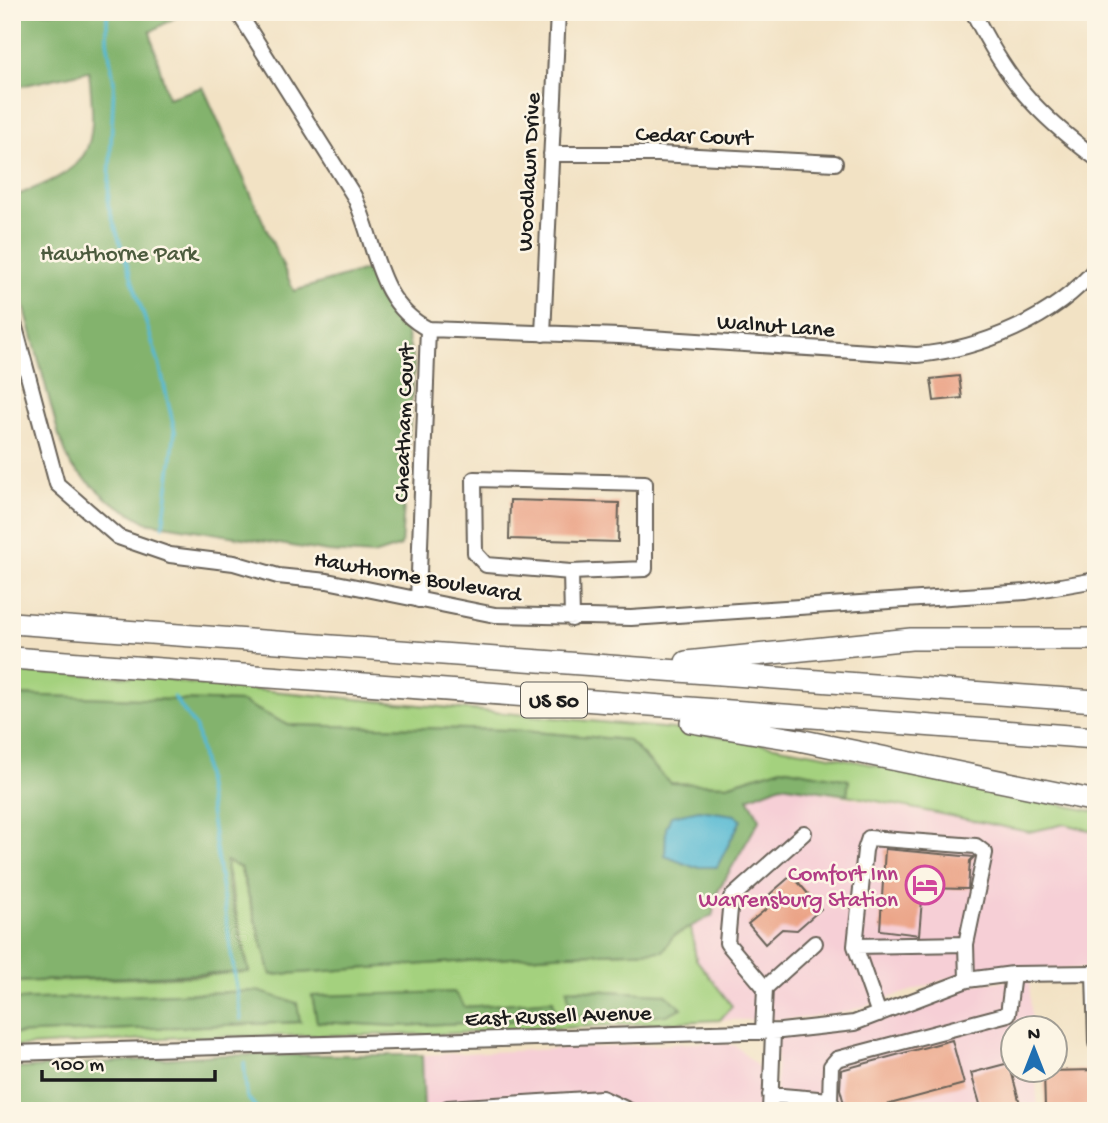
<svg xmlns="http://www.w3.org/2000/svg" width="1108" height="1123" viewBox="0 0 1108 1123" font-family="'Gochi Hand',sans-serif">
<rect width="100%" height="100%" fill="#fcf5e5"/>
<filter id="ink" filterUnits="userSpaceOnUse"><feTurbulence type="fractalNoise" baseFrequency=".0143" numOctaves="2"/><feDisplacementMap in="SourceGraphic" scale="14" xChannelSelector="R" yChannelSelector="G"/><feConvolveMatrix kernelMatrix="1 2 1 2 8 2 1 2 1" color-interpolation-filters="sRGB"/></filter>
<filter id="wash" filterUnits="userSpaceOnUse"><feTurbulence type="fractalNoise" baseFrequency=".00686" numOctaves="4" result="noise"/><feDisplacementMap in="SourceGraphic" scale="28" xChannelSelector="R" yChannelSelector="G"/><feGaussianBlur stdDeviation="1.57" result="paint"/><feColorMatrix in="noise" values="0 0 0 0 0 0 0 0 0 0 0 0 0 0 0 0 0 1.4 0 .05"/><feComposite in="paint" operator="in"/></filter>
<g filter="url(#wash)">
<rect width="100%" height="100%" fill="#f2e2c4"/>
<path fill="#f6cfd6" d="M781 785 1029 832 1065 824 1096 832V968L987 971 950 978 846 1012 797 1019 720 1020 732 1006 696 959 691 927 713 915 714 898 760 820 747 798Z
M1029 979 1032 1028H1014V1070L1035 1071 1038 1111H837L833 1106 776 1095 777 1036 831 1027 953 986Z
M718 1042 736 1046 759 1068 760 1111H424L422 1055Z"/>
<path fill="#a4d17e" stroke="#60764d" stroke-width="2" fill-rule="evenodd" d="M12 672 164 678 186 683 684 730 836 757 1096 812V832L1065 824 1029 832 847 795 849 780 782 768 726 785 670 783 628 740 511 730 288 725 242 702 12 695Z
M225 860 240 868 271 975 568 954 663 951 673 936 691 927 696 959 732 1006 720 1020 440 1034 182 1037 12 1047V1034L300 1022 257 991 12 1000V982L204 976 249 971ZM568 989C601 989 632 994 665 994L572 1016ZM312 996 464 1007 553 1000 556 1019 397 1026 318 1022Z"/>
<path fill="#83b36d" stroke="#506844" stroke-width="2" fill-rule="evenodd" d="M12 12H185L150 32 168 98 203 87 294 291 369 269 379 300 405 327 414 364 401 546 373 555 328 552 146 522 107 499 71 466 59 436 12 260V197C92 167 98 156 89 71L12 88Z
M12 695 242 702 288 725 511 730 628 740 670 783 727 785 782 768 849 780 847 795 781 785 748 798 760 819 714 898 713 915 673 936 663 951 568 954 271 975 241 868 226 861 228 885 249 972 12 982ZM699 810 721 814 666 856V828Z
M567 989 665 994 682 1008 666 1015 571 1016Z
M257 991 297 1003 300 1022 12 1034V1000Z
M454 992 465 1007 553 1000 557 1019 397 1026 317 1022 312 996Z
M217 1055H422L424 1111H12V1069Z"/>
<path fill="#55b9d3" stroke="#386a78" stroke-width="2" d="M699 810 735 815 741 820 717 867H693L665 856 666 828 671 816Z"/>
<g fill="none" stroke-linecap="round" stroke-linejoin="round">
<path stroke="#55b9d3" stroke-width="3.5" d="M107 12V40L114 82 108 205 159 363 175 432 163 526
M174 697 196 728 203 762 241 1019
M244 1063 247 1097 259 1111"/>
</g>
<g id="blocks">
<path fill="#eba386" d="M959 376 962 398 934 401 931 379Z
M510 500 619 503 618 542 509 539Z
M885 849 974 857 970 861 968 889 923 888 919 935 880 930Z
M792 875 821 909 797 930 782 929 765 944 748 924 776 901 770 894Z
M952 1040 964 1084 864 1111H846L840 1089 841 1070Z
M1009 1063 1022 1111H982L971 1073Z
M1096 1070V1107L1045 1108 1044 1071Z"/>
</g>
</g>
<g filter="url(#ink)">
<use href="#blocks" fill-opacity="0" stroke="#676157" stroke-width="2"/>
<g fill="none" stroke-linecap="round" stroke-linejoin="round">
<defs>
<path id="minor" d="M238 12 354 196C377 245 376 302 428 329L418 600
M973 12C1007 80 1035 113 1096 158
M551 154H658L835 163
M12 316 57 484 118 537 170 555 234 563 278 576 327 581 495 615 631 618 1026 592 1096 580
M428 329 619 336 917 355C981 349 1054 319 1096 268
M543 334 558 12
M571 572 486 565 475 553 474 479 645 483V569L571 572 572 619
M855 946 966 944
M1094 973 1096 1043
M765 988 815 943
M879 1014 855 946 865 850 869 838 976 846 985 853 966 944 967 980
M763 1032 765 988 727 943 731 898 804 833
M12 1053 781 1031 854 1023 967 980 1013 974 1096 973
M770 1095 830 1100 835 1111
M830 1100 831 1066 837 1059 1008 1014 1013 974
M447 1108 602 1098 630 1111
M770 1111 773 1032"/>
<path id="highway" d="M12 623 1096 701
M12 658 1096 738
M686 662 911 639H1096
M691 722 799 740 1096 801"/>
</defs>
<use href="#minor" stroke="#676157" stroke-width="18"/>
<use href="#highway" stroke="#676157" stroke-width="24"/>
<use href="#minor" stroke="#fff" stroke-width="14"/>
<use href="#highway" stroke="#fff" stroke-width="21"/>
</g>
</g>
<defs>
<symbol id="hotel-ring" viewBox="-11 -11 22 22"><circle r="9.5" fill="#fcf5e5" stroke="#d1479c" stroke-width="1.5"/><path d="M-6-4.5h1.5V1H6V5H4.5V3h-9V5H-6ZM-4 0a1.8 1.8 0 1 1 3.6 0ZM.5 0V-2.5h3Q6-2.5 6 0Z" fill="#d1479c"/></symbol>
</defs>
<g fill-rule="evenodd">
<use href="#hotel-ring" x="903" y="863" width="44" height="44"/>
</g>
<g text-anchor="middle" stroke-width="5" stroke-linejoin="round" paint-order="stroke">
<rect fill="#fcf5e5" stroke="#5f5d58" stroke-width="2" x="521" y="682.5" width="66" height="35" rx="5"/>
<g font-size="21" font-weight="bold" fill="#1c1c1c">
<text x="554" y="707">US 50</text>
</g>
<g font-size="23" fill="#1c1c1c" stroke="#fcf5e5">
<text transform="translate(694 134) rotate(2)" y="8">Cedar Court</text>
<text transform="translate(527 172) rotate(-87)" y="8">Woodlawn Drive</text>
<text transform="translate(776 324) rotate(4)" y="8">Walnut Lane</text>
<text transform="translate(402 423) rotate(-88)" y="8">Cheatham Court</text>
<text transform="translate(418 575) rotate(10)" y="8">Hawthorne Boulevard</text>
<text transform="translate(558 1014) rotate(-2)" y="8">East Russell Avenue</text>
</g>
<g font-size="23" fill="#4c5b3e" stroke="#fcf5e5">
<text x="119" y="260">Hawthorne Park</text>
</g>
<g font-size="23" fill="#b23c85" stroke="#fcf5e5" text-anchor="end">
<text x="898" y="880">Comfort Inn<tspan x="898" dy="26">Warrensburg Station</tspan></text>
</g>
</g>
<rect width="1108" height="1123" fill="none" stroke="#fcf5e5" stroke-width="42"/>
<g transform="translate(1034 1049)"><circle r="33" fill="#fcf5e5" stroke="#a29e95" stroke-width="2"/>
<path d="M0-5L12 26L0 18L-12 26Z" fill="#1f6fb2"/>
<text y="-10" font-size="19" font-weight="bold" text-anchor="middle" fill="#1c1c1c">N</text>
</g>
<path d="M42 1070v10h173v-10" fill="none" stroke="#1c1c1c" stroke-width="3.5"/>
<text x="52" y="1070" font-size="21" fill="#1c1c1c" stroke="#fcf5e5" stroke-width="5" paint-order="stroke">100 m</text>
</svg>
